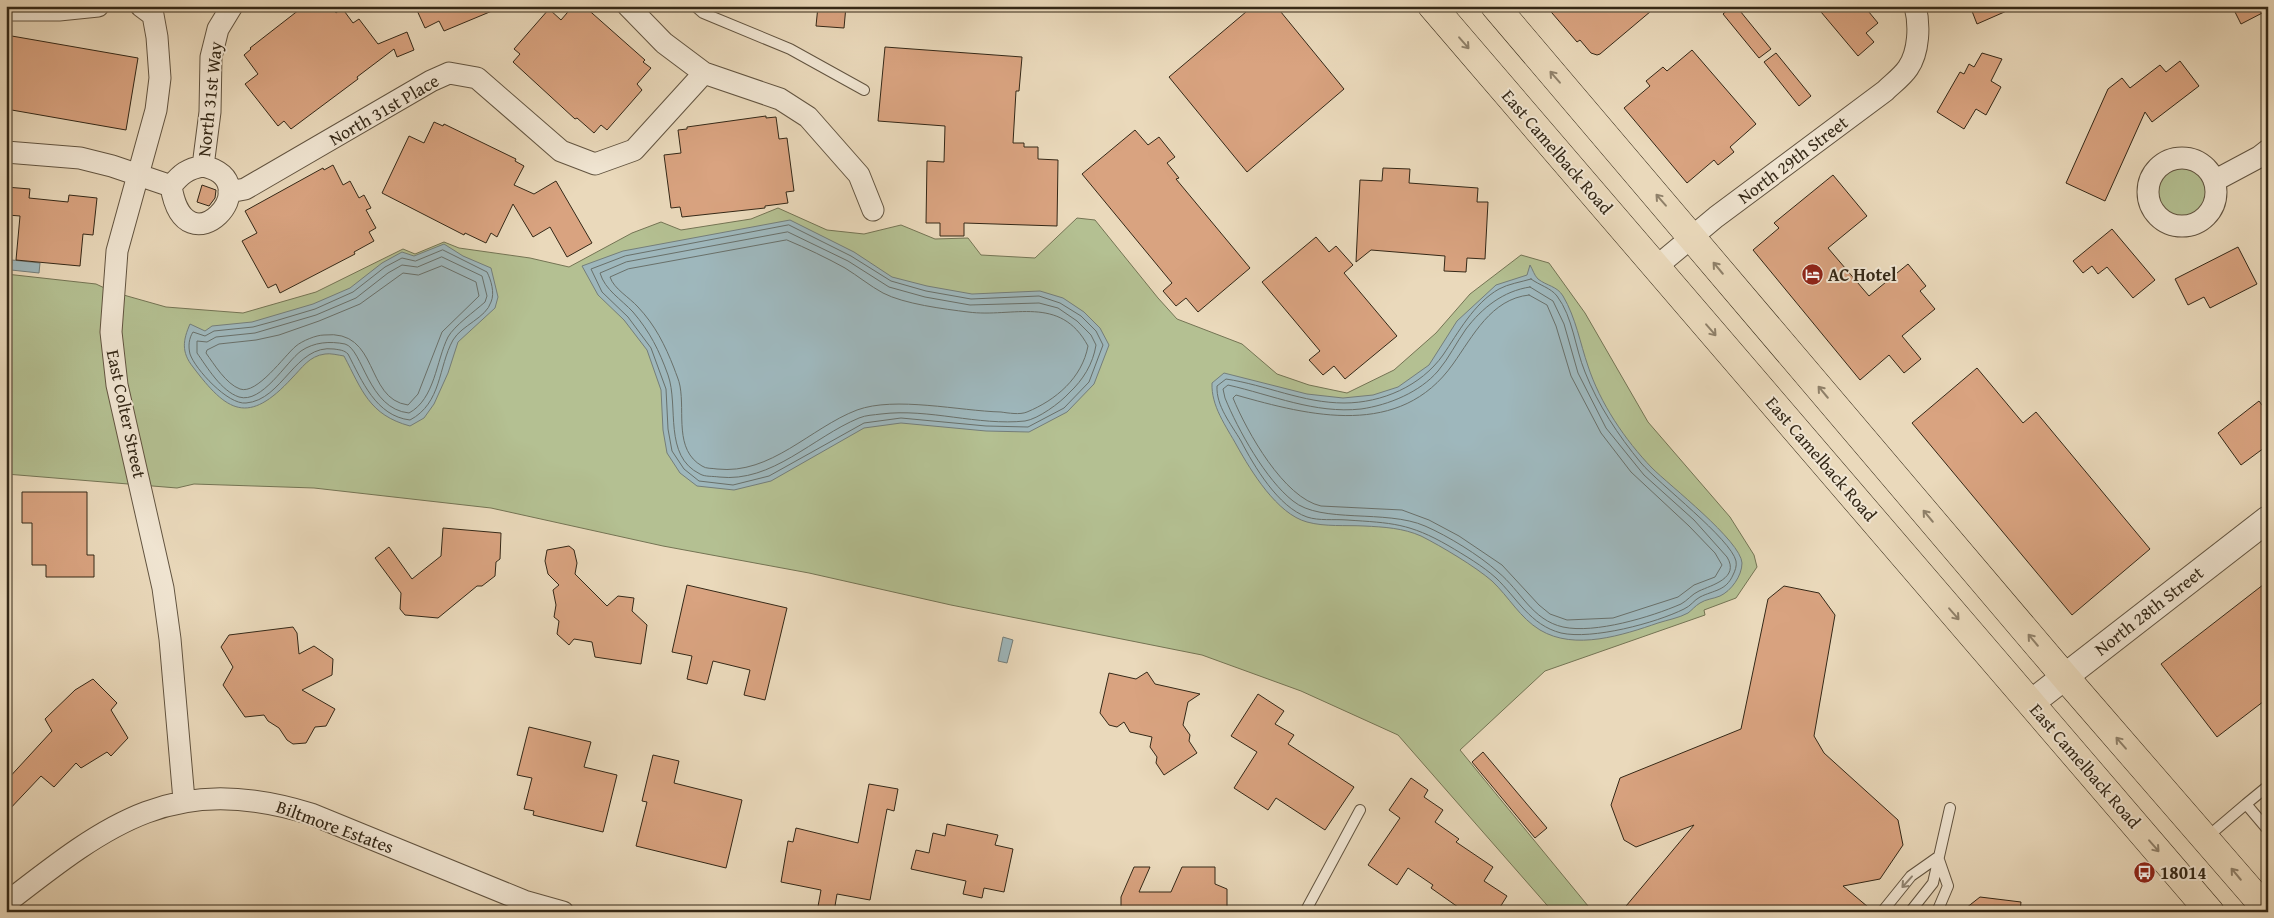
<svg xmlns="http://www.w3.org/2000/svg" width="2274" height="918" viewBox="0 0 2274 918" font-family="'Gentium Book Plus',serif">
<rect width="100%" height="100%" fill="#ead9bb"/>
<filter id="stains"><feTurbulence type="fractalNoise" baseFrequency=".004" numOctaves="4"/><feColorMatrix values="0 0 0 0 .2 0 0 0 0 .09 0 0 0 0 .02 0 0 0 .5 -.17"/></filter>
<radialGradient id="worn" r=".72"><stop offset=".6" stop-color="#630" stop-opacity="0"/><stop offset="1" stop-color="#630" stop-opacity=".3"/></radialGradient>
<path fill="#b4c092" stroke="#747454" d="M2157 193a25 25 0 1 1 50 0a25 25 0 1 1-50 0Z
M778 208 827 230 864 234 901 225 935 239 968 238 981 255 1035 258 1077 218 1095 220 1158 298 1177 319 1242 344 1277 374 1309 385 1347 393 1394 370 1436 333 1470 294 1521 255 1549 263 1585 313 1648 422 1730 517 1754 555 1757 567 1736 598 1704 610 1705 615 1545 671 1460 750 1593 912H1553L1398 735 1301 691 1202 655 951 605 809 573 663 546 491 508 314 488 194 484 177 488 6 474V274L96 284 113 292 166 307 243 313 316 292 403 249 415 254 444 242 459 248 530 258 569 267 632 233 661 222 681 230 751 219Z"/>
<path fill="#9eb7bc" stroke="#747e7a" d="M790 220 854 252 892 277 927 286 972 294 1040 291 1063 298 1084 312 1100 328 1109 345 1094 384 1067 412 1029 432 986 431 901 423 864 428 771 481 734 490 697 486 680 473 667 453 663 430 661 390 647 350 624 320 598 295 582 266 623 251Z
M444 244 463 256 491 268 498 297 495 308 458 342 448 373 434 404 424 418 410 426C369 415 362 390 344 356 338 355 330 353 325 354 309 356 302 368 292 378 248 426 227 412 193 367 181 352 183 340 190 324L205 331 212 326 252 322 313 304 350 288 382 263 402 252 414 256Z
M12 260 40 263 39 273 11 270Z
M1530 265C1533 270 1534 275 1538 279 1547 286 1557 286 1563 296 1576 318 1580 343 1588 366 1600 403 1625 440 1652 468 1669 485 1741 541 1742 563 1742 576 1731 591 1720 596 1713 599 1706 599 1700 603 1695 606 1692 610 1688 613 1679 618 1667 620 1658 623 1623 635 1575 651 1540 630 1520 618 1509 597 1492 581 1476 567 1441 546 1421 536 1403 528 1384 527 1364 526 1346 525 1325 527 1307 522 1277 514 1251 471 1237 446 1226 426 1211 406 1212 383L1224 373 1307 394 1343 398 1373 395 1398 387 1429 365 1457 321 1496 285 1527 275Z
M1003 637 1013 640 1007 663 998 661Z"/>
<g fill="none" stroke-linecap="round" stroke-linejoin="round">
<path stroke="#69706a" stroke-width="1" d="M789 225 851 256 891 281 926 291 971 299 1039 296 1060 303 1081 316 1096 331 1103 345 1089 382 1064 408 1028 427 986 426 901 418 864 423 769 476 733 485 699 481 684 469 672 451 668 429 666 389 651 348 628 317 602 292 591 269 625 256Z
M788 232 848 261 889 287 925 297 970 305 1039 303 1058 308 1077 321 1091 335 1096 345C1093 364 1083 380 1069 393 1060 403 1038 419 1025 421 978 426 929 408 881 414 874 415 866 415 859 418 813 437 772 483 719 477 713 476 705 477 700 474 663 456 679 406 668 375 659 350 650 332 633 312 621 299 605 290 600 273L626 262Z
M787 240C806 248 827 258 845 268 858 276 870 286 883 293 904 304 944 309 968 312 1013 318 1060 294 1088 346 1082 378 1056 400 1027 412 1020 415 1008 413 1001 412 960 411 895 396 857 410 810 428 771 475 717 469 712 468 706 469 702 466 674 450 685 413 680 386 679 380 676 374 674 368 665 345 655 325 638 307 629 297 614 289 610 277L628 269Z
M443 250 487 272C491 280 495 293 491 302 486 318 462 325 453 340 438 367 442 403 410 420 376 416 362 381 348 354 344 350 340 350 334 349 295 344 283 400 246 403 228 405 195 369 190 354 188 346 189 338 193 332L205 336 214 331 253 327 275 321 315 309 353 292 385 267 402 258 415 261Z
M442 257 482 276 487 296 485 302C475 311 454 326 448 337 436 361 435 399 409 413 368 409 363 349 345 344 330 341 314 342 301 351 286 362 262 404 239 397 221 391 207 367 197 353V341L207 342 216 337 255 333 316 315 356 298 388 273 402 265 417 267Z
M442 266 476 282 479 296 442 332 418 394 408 405C364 399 380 329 324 335 316 335 302 341 296 346 284 356 257 395 240 389 226 384 214 364 206 353L207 350 219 344 256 340 279 335 319 321 360 304 403 273 418 275Z
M1531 279C1539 285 1551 288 1557 296 1573 317 1575 348 1585 372 1598 405 1618 435 1641 463 1659 484 1731 539 1736 561 1737 566 1735 571 1733 575 1726 591 1714 590 1700 597 1694 600 1691 606 1684 609 1656 623 1592 640 1561 633 1530 625 1517 598 1496 578 1483 566 1464 555 1449 546 1409 523 1392 523 1347 520 1334 519 1319 521 1307 517 1278 507 1254 466 1241 441 1231 424 1216 406 1217 386L1226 379C1266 385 1303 403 1344 403 1382 403 1421 386 1443 355 1458 333 1474 303 1499 289 1508 284 1521 282 1531 279Z
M1530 287 1553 301 1564 324 1578 373 1606 428 1644 475 1694 520 1727 557C1740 578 1712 585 1699 591 1692 594 1687 601 1681 604 1651 617 1595 634 1563 627 1532 620 1521 591 1498 572 1479 555 1448 536 1425 526 1386 509 1321 524 1293 501 1266 480 1238 430 1225 398L1223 389 1228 385C1272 395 1315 414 1361 409 1389 405 1420 392 1438 371 1449 358 1456 343 1466 329 1482 308 1503 291 1530 287Z
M1529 295 1547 305 1556 326 1571 376 1601 433 1631 472 1689 526 1715 553 1722 565 1715 577 1694 585 1678 597 1613 618 1567 620 1550 614 1539 605 1502 565 1459 536 1429 520 1402 510 1321 506C1284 498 1247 432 1233 398L1236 395C1310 416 1400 439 1453 364 1473 336 1491 299 1529 295Z"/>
</g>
<path fill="#d9a380" stroke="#342817" d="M304 6H331L336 13 342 8 353 23 359 19 378 44 407 32 414 50 397 57 394 49 357 77 358 79 291 129 284 121 278 126 245 84 258 74 244 55 251 49 250 48Z
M415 6H504L444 31 439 21 425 28Z
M573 6H584L645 60 643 62 651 68 637 84 642 90 607 130 601 125 594 133 577 118 575 119 513 62 520 54 514 49 549 9 561 20Z
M818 6H846L844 28 816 26Z
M1253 6H1276L1344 89 1247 172 1169 77Z
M1546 6H1657L1600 54 1597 55 1591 53 1580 40 1577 42Z
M1732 6H1736L1771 49 1759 58 1723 14Z
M1816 6H1864L1878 23 1866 33 1874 42 1858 56Z
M1970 6H2018L1977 24Z
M2232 6H2268V10L2241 24Z
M6 35 138 58 126 130 6 109Z
M885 47 1022 57 1019 91H1016L1013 143H1024V147H1038V159L1058 160 1057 226 964 223V236H940V223H926L927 161 944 162 945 126 878 121Z
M1692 50 1756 124 1730 147 1734 152 1718 165 1714 160 1687 183 1624 108 1650 86 1646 81 1663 67 1667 71Z
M1776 53 1811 96 1799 106 1764 62Z
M1982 53 2002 59 1991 81 2001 87 1986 115 1976 109 1964 129 1937 112 1960 72 1964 74 1969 64 1974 67Z
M2180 61 2199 86 2152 122 2145 112 2105 201 2066 183 2108 89 2122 78 2130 88 2160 65 2166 72Z
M766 116V118L776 117 779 139 787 138 794 191 786 192 788 203 765 206V208L682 217 680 207 671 208 664 155 681 153 678 130 687 129V127Z
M434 122 443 126 444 124 516 159 515 161 524 166 514 185 534 194 556 181 592 243 567 257 550 227 533 237 513 204 497 237 491 233 486 243 465 233 464 235 382 193 409 136 424 143Z
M1135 130 1148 145 1159 137 1175 157 1167 163 1179 178 1176 179 1250 268 1198 312 1186 298 1176 306 1163 291 1172 283 1082 174Z
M333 165 343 185 350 181 359 198 364 195 371 208 366 210 376 228 369 232 374 241 354 252 355 254 280 293 276 284 268 288 242 241 257 233 245 211 323 168 324 170Z
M1383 168 1410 169 1409 183 1478 188 1477 202H1488L1485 259 1467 258 1466 272 1444 271 1445 256 1371 250 1356 262 1360 180 1382 181Z
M1833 175 1867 216 1828 248 1869 296 1908 264 1926 286 1920 291 1935 309 1902 336 1921 359 1904 373 1889 355 1860 380 1753 250 1779 228 1774 223Z
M202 185 216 190 215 198 209 206 197 202Z
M6 187 30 189 29 198 68 202 69 195 97 198 93 235 83 234 80 266 16 260 20 216 8 215Z
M2112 229 2155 280 2133 298 2107 267 2098 274 2092 266 2083 273 2073 261Z
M1316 237 1329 252 1336 246 1353 265 1344 273 1397 336 1345 379 1334 366 1323 375 1309 360 1320 351 1262 282Z
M2238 247 2257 284 2210 308 2204 297 2188 305 2175 279Z
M1977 368 2023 423 2036 412 2150 549 2072 615 1912 423Z
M2259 401 2268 413V445L2241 465 2218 433Z
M22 492H87V555H94V577H46V565H32V523H22Z
M443 528 501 533 500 559 496 562 495 576 482 586H477L438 618 405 615 400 609 401 593 375 558 389 547 412 579 441 556Z
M569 546 574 550 577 563 575 574 607 606 618 596 634 598 632 611 647 625 641 664 595 657 592 642 574 639 569 645 557 634 559 621 554 617 556 605 553 590 559 585 548 574 545 561 547 550Z
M2268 581V698L2217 737 2161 664Z
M687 585 787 608 765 700 744 695 750 670 713 661 707 684 687 679 692 656 672 652Z
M1784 586 1819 593 1835 615 1814 736 1824 753 1898 820 1903 845 1880 879 1843 886 1874 912H1621L1694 825 1636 847 1624 840 1611 805 1620 778 1741 729 1768 599Z
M293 627 297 633 299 654 314 646 333 659 332 675 302 690 335 709 326 726 315 727 306 743 293 744 287 740 279 728 268 721 264 715 245 717 223 685 233 667 221 647 229 635Z
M1147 672 1155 684 1200 694 1188 702 1183 725 1190 735 1189 741 1197 753 1164 775 1156 763 1157 757 1150 747 1152 737 1130 732 1124 722 1117 727 1109 725 1100 713 1109 673 1136 679Z
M93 679 117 703 111 710 128 738 111 756 107 752 81 768 76 763 54 787 41 776 6 813V781L52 731 45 719 75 690Z
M1258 694 1284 711 1275 724 1294 735 1288 744 1354 787 1325 830 1276 798 1268 810 1234 788 1257 752 1231 736Z
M529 727 591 742 584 767 617 775 603 832 533 815 534 811 524 809 532 778 517 775Z
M1483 752 1547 828 1535 838 1472 762Z
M653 755 679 761 674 783 742 800 726 868 636 846 647 802 642 801Z
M1411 778 1428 790 1424 797 1443 810 1435 822 1459 839 1456 842 1493 867 1484 881 1507 896 1497 912H1465L1431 888 1433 885 1408 868 1397 885 1368 865 1400 818 1389 810Z
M869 784 898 789 894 811 887 809 870 900 837 894 834 912H817L821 890 781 882 788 841 793 842 796 828 858 843Z
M947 824 998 835 995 845 1013 849 1004 892 984 888 982 898 963 894 966 881 911 869 916 850 929 853 933 833 945 836Z
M1134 867H1150L1139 892H1171L1182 867H1215V884L1227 889V912H1121V897Z
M1980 897 2021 902 2020 912H1961Z"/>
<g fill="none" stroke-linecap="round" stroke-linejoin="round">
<defs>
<path id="service" d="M695 6 703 13 790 49 864 90
M2246 804 2268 786
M2206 838 2246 804 2268 830
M1305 912 1360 810
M1882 912 1911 876 1938 857 1948 886 1937 912
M1910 912 1933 883 1950 808"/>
<path id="minor" d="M141 6 153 15 157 37 160 78 156 110 117 251 111 332 117 385 163 588 170 639 184 800
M628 6 664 43 704 73 780 99 808 117 859 175 873 210
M6 10H59L98 6
M6 152 80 158 112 166 171 186
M2148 192a34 34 0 1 1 68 0a34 34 0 1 1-68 0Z
M203 166C272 181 185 275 171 186 181 174 187 169 203 166Z
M203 166 210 112 211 57 218 29 232 6
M2214 181 2259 157 2268 150
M229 192 245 189 431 81 449 73 477 78 561 151 595 164 634 150 704 73
M1656 267 1716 217 1885 91C1892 84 1902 77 1908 68 1919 52 1920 25 1915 6
M6 903C110 822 174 772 311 814L524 901 563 912"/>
<path id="tertiary" d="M2031 703 2268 519"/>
<path id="primary" d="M1432 6 2210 912
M1495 6 2065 677 2268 911"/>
</defs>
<use href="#service" stroke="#625440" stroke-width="12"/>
<use href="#minor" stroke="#625440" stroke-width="23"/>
<use href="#tertiary" stroke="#625440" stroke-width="28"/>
<use href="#primary" stroke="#342817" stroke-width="29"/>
<use href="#service" stroke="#f1e6d3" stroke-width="10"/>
<use href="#minor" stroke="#f1e6d3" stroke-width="21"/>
<use href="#tertiary" stroke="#f1e6d3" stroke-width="26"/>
<use href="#primary" stroke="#ead9bb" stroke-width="28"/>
</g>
<defs><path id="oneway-shaft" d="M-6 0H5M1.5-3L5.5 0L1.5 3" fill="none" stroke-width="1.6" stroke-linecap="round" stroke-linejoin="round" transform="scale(1.25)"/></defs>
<g stroke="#8f8069">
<use href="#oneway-shaft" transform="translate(1464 43) rotate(49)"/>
<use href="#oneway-shaft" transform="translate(1555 77) rotate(-131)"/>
<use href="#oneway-shaft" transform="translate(1661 200) rotate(-131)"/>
<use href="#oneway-shaft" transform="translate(1718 268) rotate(-130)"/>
<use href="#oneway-shaft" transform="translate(1711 330) rotate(49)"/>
<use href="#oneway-shaft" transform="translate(1823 392) rotate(-130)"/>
<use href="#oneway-shaft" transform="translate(1928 516) rotate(-130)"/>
<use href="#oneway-shaft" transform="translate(1954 614) rotate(49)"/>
<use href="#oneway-shaft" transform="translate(2033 640) rotate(-130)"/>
<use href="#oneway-shaft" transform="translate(2121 743) rotate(-131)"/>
<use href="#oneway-shaft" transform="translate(2154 846) rotate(49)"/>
<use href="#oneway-shaft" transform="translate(2236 874) rotate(-130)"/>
</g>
<use stroke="#928775" href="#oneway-shaft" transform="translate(1907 882) rotate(132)"/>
<defs>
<symbol id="hotel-disc" viewBox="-11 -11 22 22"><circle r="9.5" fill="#8f2418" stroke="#f1e6d3"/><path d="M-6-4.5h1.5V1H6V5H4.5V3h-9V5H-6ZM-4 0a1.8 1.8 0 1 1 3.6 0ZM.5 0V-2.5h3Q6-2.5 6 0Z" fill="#fff"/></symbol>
<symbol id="bus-disc" viewBox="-11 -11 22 22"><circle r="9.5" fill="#8f2418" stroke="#f1e6d3"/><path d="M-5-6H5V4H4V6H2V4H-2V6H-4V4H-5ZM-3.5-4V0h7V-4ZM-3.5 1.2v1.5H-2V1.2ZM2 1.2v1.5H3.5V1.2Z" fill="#fff"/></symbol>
</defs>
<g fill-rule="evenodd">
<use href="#hotel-disc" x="1800" y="262" width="25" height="25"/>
<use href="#bus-disc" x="2132" y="860" width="25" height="25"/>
</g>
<g text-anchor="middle" stroke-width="4" stroke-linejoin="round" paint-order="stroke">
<g font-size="18" fill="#342817" stroke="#f1e6d3">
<text transform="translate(210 99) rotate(-84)" y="6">North 31st Way</text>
<text transform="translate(384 110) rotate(-30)" y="6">North 31st Place</text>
<text transform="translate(1557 152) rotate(49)" y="6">East Camelback Road</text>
<text transform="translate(1793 160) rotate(-37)" y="6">North 29th Street</text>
<text transform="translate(126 414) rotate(78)" y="6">East Colter Street</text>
<text transform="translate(1821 459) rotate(49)" y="6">East Camelback Road</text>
<text transform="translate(2149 611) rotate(-38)" y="6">North 28th Street</text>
<text transform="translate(2085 766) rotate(49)" y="6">East Camelback Road</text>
<text transform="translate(335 827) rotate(20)" y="6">Biltmore Estates</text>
</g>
<g font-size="18" font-weight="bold" fill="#342817" stroke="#f1e6d3" text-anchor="start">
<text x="1828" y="281">AC Hotel</text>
<text x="2160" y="879">18014</text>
</g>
</g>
<rect width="2274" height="918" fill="none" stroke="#ead9bb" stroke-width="25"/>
<rect x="8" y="8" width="2259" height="903" fill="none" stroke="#342817" stroke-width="2.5"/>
<rect x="12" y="12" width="2249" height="893" fill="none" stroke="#342817"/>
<rect width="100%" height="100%" filter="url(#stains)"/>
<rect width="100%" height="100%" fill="url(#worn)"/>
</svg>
